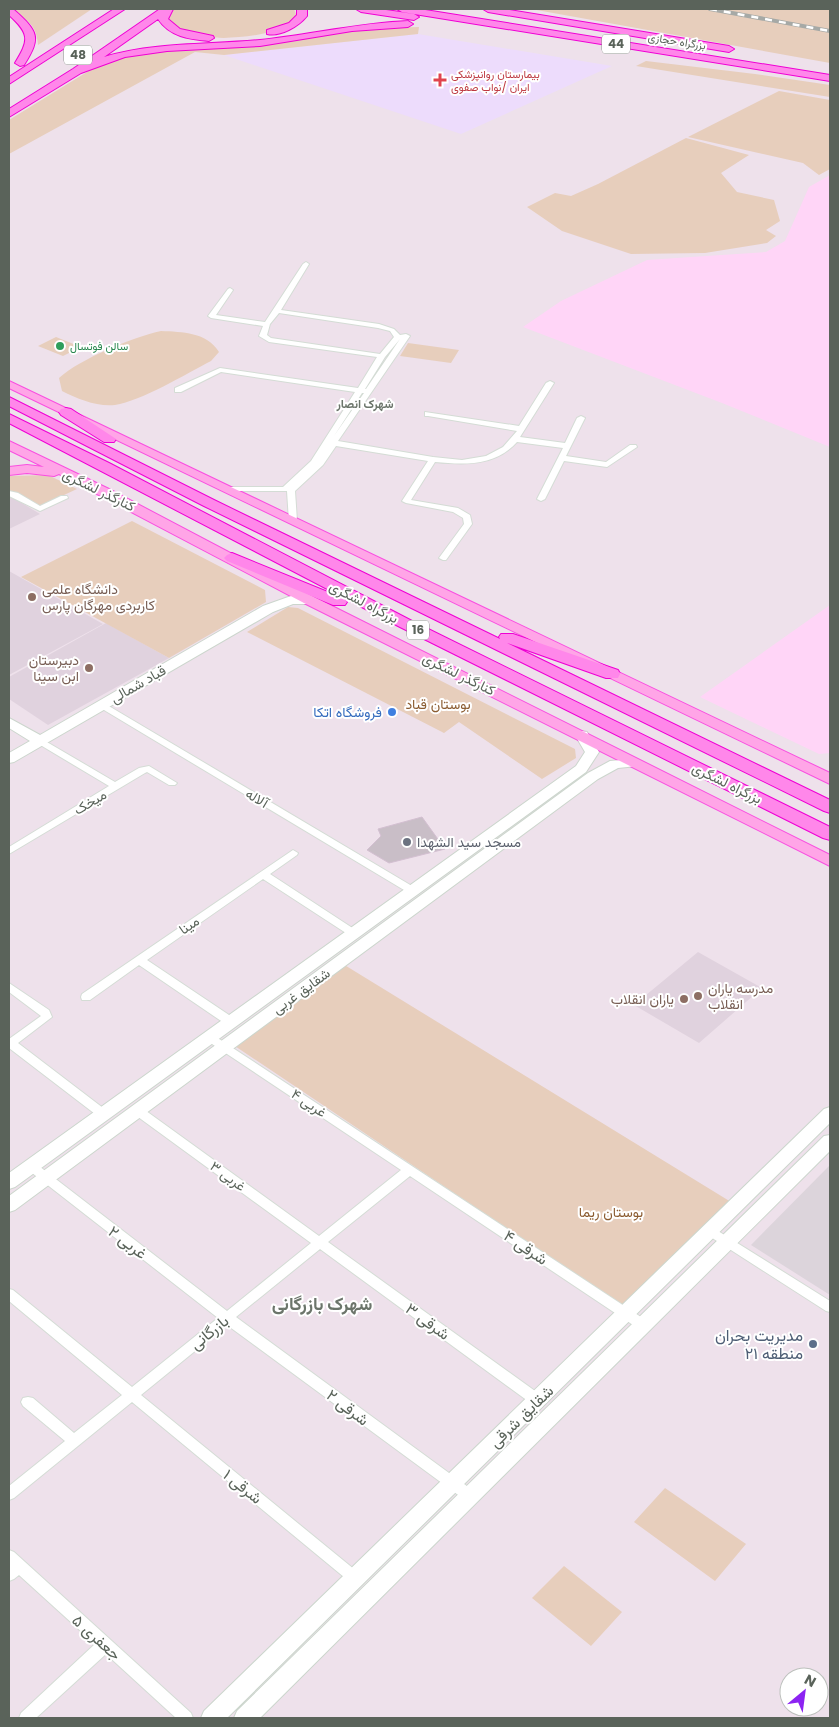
<svg xmlns="http://www.w3.org/2000/svg" width="839" height="1727" viewBox="0 0 839 1727" font-family="Poppins,Vazirmatn,sans-serif">
<rect width="100%" height="100%" fill="#eee1eb"/>
<path fill="#ffd5f7" d="M830 175V447L722 403 523 327 561 301 647 260 766 252 785 241 809 187Z
M830 605V753L819 754 700 697Z"/>
<path fill="#dcd4db" d="M830 1165V1295L751 1245Z"/>
<path fill="#e0d2de" d="M9 497H12L40 514 9 529Z
M9 571 103 624 9 675Z
M106 623 169 658 48 725 9 699V677Z
M698 952 762 988 699 1043 634 1005Z"/>
<path fill="#eddcfc" d="M418 34 612 66 461 134 224 55Z"/>
<path fill="#e7cebc" d="M11 9H92L38 45C37 25 27 20 11 9Z
M172 9H294L296 14C290 36 228 40 209 37 197 35 184 30 172 27L166 15Z
M531 9H830V63Z
M419 27 418 34 224 55 195 52 9 154V120L100 64 131 54 377 28Z
M646 61 755 74 830 85V97L636 66Z
M779 91 830 100V169L819 175 803 163 688 137Z
M686 138 749 155 721 173 737 192 774 200 780 221 766 230 776 236 767 243 705 253 631 254 562 231 527 207 555 193 571 196 598 184Z
M161 331C182 332 207 332 219 352L211 361C186 374 141 401 115 405 97 407 78 399 62 391L59 378C80 359 133 337 161 331Z
M56 337 81 347 63 356 38 346Z
M408 343 459 350 451 363 400 356Z
M48 475 77 489 38 507 9 492V476Z
M132 521 265 590 266 602 169 658 21 577Z
M288 607 298 608 575 749 576 758 542 779 459 722 444 733 247 632Z
M338 961 731 1202 622 1306 226 1040Z
M665 1488 746 1544 715 1581 634 1522Z
M564 1566 622 1612 591 1646 532 1598Z"/>
<path fill="#c9bec7" stroke="#d3bfd1" d="M422 817 445 849 389 863 367 850 381 836 378 829Z"/>
<g fill="none" stroke-linecap="round" stroke-linejoin="round">
<defs>
<path id="street" d="M306 262 309 264 281 310 379 324 394 329 400 335 406 334 410 336 338 441 433 457 462 460 486 456 503 447 517 431 428 416H425V412L519 426 546 383 550 381 554 383 520 437 565 443 577 418 581 416 585 418 566 456 606 462 630 445H636L637 447 607 467 564 461 545 499 541 501 537 499 563 448 517 442C495 466 466 465 435 462L411 500 458 508 470 515 472 524 446 560H443L439 558 464 524 463 518 453 512 406 503 402 501 428 461 336 446 323 465 295 491 297 521 293 523 289 521 287 491H224V487H283L311 461 355 392 221 372 181 392H175V388L220 368 358 388 377 357 269 342 259 336 263 326 211 318 208 316 228 289 230 288 233 290 216 315 265 322 303 264ZM279 313 378 328 390 331 394 337 380 354 271 338 267 335 270 324ZM400 339 366 389H365L385 357ZM362 393H364L334 436Z
M9 491 18 493 40 506 61 496H67L68 498 40 511 9 496Z
M102 702 417 889 418 891 413 894 409 893 99 707 97 705 99 703Z
M40 738 115 782 139 768 149 766 177 783 175 785H169L147 772 145 773 9 854V847L109 786 37 743 35 741Z
M293 850 298 853 297 855 270 874 357 931 358 933 357 935H349L263 879 147 960 235 1019 236 1022 235 1025H227L139 965 90 1000H82L81 997 82 994Z
M9 983 49 1010 52 1017 18 1043 107 1111 109 1114 107 1117H99L9 1048V1039L41 1016 9 992Z
M210 1033 647 1321 649 1325 647 1329 643 1330 639 1329 410 1176 328 1242 542 1396 544 1400 542 1404 537 1405 532 1404 320 1249 236 1317 475 1492 477 1496 475 1500 470 1502 465 1500 227 1325 141 1395 360 1574 362 1578 360 1582 355 1584 350 1582 132 1402 14 1498 9 1500V1486L65 1441 23 1406 21 1402 23 1398 28 1397 33 1398 74 1433 122 1395 9 1301V1289L13 1290 132 1387 218 1318 27 1169 25 1166 27 1163 31 1162 35 1163 227 1311 311 1243 134 1114 132 1111 134 1108H142L319 1236 401 1170 206 1040 205 1037 206 1034Z
M710 1226 830 1301V1312L826 1311 706 1234 704 1231 706 1228Z
M9 1550 14 1552 191 1713 193 1718H176L106 1654 36 1718H19L21 1713 95 1644 19 1575 14 1579 9 1581Z"/>
<path id="secondary" d="M291 596H309L315 600 309 604H293L273 612 14 762 9 763V753L30 741 9 728V718L40 735 263 606Z
M582 731 587 732 599 752 586 772 15 1187 9 1189V1173L576 766 585 752 575 735Z
M632 759 637 760 639 763 637 766 618 768 598 779 15 1210 9 1212V1196L588 773 610 761Z
M830 1107V1123L227 1718H201L204 1711 824 1109Z
M830 1135V1151L260 1718H234L237 1711 824 1136Z"/>
<path id="primary" d="M9 381 830 773V784L9 388Z
M9 441 109 489 314 597 830 855V866L304 603 59 474 54 476 27 473 9 475V467L27 465 44 467 9 450Z"/>
<path id="highway" d="M9 9H13C38 31 42 37 24 65L20 66 15 63C29 40 30 34 9 15Z
M114 9H125L9 84V77Z
M160 9H173L168 19 180 29 213 36 214 38 209 41C189 39 170 37 158 19L104 57C155 42 207 45 260 40 309 35 358 23 408 21L413 24 408 27 352 31 260 46 167 51 125 57 81 73 9 117V109L73 69Z
M297 9H307V16C299 26 281 37 267 34V30L289 23 297 15Z
M356 9H379L414 14 419 17 414 20 361 12Z
M397 9H419L830 75V81L402 12Z
M483 9H504L729 46 734 49 729 52 488 12Z
M9 397 214 500 500 639 499 637 501 634H513L618 670 620 674 618 678H606L507 643 830 800V813L824 811 204 506 9 406Z
M66 408 71 409 116 439 114 442H104L61 415 59 412 61 409Z
M9 414 109 463 412 621 830 827V840L823 838 400 627 9 423Z
M232 553 345 599 347 602 345 605H333L227 561 224 558 227 555Z"/>
</defs>
<use href="#street" stroke="#d4dcd5" stroke-width="2"/>
<use href="#secondary" stroke="#ccd6cd" stroke-width="2"/>
<use href="#primary" stroke="#f94fe0" stroke-width="2"/>
<use href="#highway" stroke="#ef00d4" stroke-width="2"/>
<use href="#street" fill="#fff" fill-rule="evenodd"/>
<use href="#secondary" fill="#fff" fill-rule="evenodd"/>
<use href="#primary" fill="#ffa5e7" fill-rule="evenodd"/>
<use href="#highway" fill="#ff87ea" fill-rule="evenodd"/>
<defs>
<path id="rail" d="M710 9 830 31"/>
</defs>
<use href="#rail" stroke="#a6a9a6" stroke-width="4"/>
<use href="#rail" stroke="#fff" stroke-width="2.5" stroke-dasharray="7" stroke-linecap="butt"/>
</g>
<path fill="#e0444e" stroke="#fff" stroke-width="2" d="M437.5 72.5h5v5h5v5h-5v5h-5v-5h-5v-5h5z"/>
<circle fill="#2e9e5b" stroke="#fff" stroke-width="2" cx="60" cy="346" r="5"/>
<g fill="#8d6e63" stroke="#fff" stroke-width="2">
<circle cx="32" cy="597" r="5"/>
<circle cx="89" cy="668" r="5"/>
<circle cx="698" cy="996" r="5"/>
<circle cx="684" cy="999" r="5"/>
</g>
<circle fill="#3f7fe0" stroke="#fff" stroke-width="2" cx="392" cy="712" r="5"/>
<circle fill="#6b7280" stroke="#fff" stroke-width="2" cx="407" cy="842" r="5"/>
<circle fill="#5c6f8a" stroke="#fff" stroke-width="2" cx="813" cy="1344" r="5"/>
<g text-anchor="middle" stroke-width="4" stroke-linejoin="round" paint-order="stroke">
<g font-size="11" fill="#5a635a" stroke="#fff">
<text transform="translate(677 41) rotate(9)" y="4">بزرگراه حجازی</text>
</g>
<g font-size="11" fill="#be3a42" stroke="#fff" text-anchor="start">
<text x="451" y="78">بیمارستان روانپزشکی<tspan x="451" dy="13">ایران /نواب صفوی</tspan></text>
</g>
<g font-size="11" fill="#27864d" stroke="#fff" text-anchor="start">
<text x="70" y="350">سالن فوتسال</text>
</g>
<g fill="#fff" stroke="#8c928c" stroke-width="1">
<rect x="602" y="34.5" width="28" height="19" rx="4"/>
<rect x="64" y="45.5" width="28" height="19" rx="4"/>
<rect x="407" y="620.5" width="22" height="19" rx="4"/>
</g>
<g font-size="12" font-weight="bold" fill="#5a635a">
<text x="616" y="48">44</text>
<text x="78" y="59">48</text>
<text x="418" y="634">16</text>
</g>
<g font-size="12" font-weight="bold" fill="#6c756b" stroke="#fff">
<text x="365" y="408">شهرک انصار</text>
</g>
<g font-size="14" fill="#5a635a" stroke="#fff">
<text transform="translate(99 490) rotate(26)" y="5">کنارگذر لشگری</text>
<text transform="translate(364 602) rotate(27)" y="5">بزرگراه لشگری</text>
<text transform="translate(459 674) rotate(26)" y="5">کنارگذر لشگری</text>
<text transform="translate(138 684) rotate(-30)" y="5">قباد شمالی</text>
<text transform="translate(727 783) rotate(26)" y="5">بزرگراه لشگری</text>
<text transform="translate(257 798) rotate(31)" y="5">آلاله</text>
<text transform="translate(90 802) rotate(-31)" y="5">میخک</text>
<text transform="translate(189 925) rotate(-35)" y="5">مینا</text>
<text transform="translate(301 991) rotate(-36)" y="5">شقایق غربی</text>
<text transform="translate(309 1103) rotate(34)" y="5">۴ غربی</text>
<text transform="translate(228 1176) rotate(36)" y="5">۳ غربی</text>
</g>
<g font-size="14" fill="#785e54" stroke="#fff" text-anchor="start">
<text x="42" y="594">دانشگاه علمی<tspan x="42" dy="16">کاربردی مهرگان پارس</tspan></text>
<text x="79" y="665" text-anchor="end">دبیرستان<tspan x="79" dy="16">ابن سینا</tspan></text>
<text x="708" y="993">مدرسه یاران<tspan x="708" dy="16">انقلاب</tspan></text>
<text x="674" y="1004" text-anchor="end">یاران انقلاب</text>
</g>
<g font-size="14" fill="#8b5c31" stroke="#fff">
<text x="438" y="709">بوستان قباد</text>
<text x="611" y="1217">بوستان ریما</text>
</g>
<g font-size="14" fill="#366cbe" stroke="#fff" text-anchor="end">
<text x="382" y="717">فروشگاه اتکا</text>
</g>
<g font-size="14" fill="#5b616d" stroke="#fff" text-anchor="start">
<text x="417" y="847">مسجد سید الشهدا</text>
</g>
<g font-size="16" fill="#5a635a" stroke="#fff">
<text transform="translate(128 1242) rotate(37)" y="6">۲ غربی</text>
<text transform="translate(526 1247) rotate(34)" y="6">۴ شرقی</text>
<text transform="translate(428 1321) rotate(36)" y="6">۳ شرقی</text>
<text transform="translate(209 1332) rotate(-39)" y="6">بازرگانی</text>
<text transform="translate(348 1407) rotate(37)" y="6">۲ شرقی</text>
<text transform="translate(521 1416) rotate(-44)" y="6">شقایق شرقی</text>
<text transform="translate(243 1486) rotate(39)" y="6">۱ شرقی</text>
<text transform="translate(97 1637) rotate(42)" y="6">جعفری ۵</text>
</g>
<g font-size="16" fill="#4e5e75" stroke="#fff" text-anchor="end">
<text x="803" y="1341">مدیریت بحران<tspan x="803" dy="18">منطقه ۲۱</tspan></text>
</g>
<g font-size="18" font-weight="bold" fill="#6c756b" stroke="#fff">
<text x="322" y="1310">شهرک بازرگانی</text>
</g>
</g>
<rect width="839" height="1727" fill="none" stroke="#5a635a" stroke-width="20"/>
<g transform="translate(804 1692) rotate(29)"><circle r="24" fill="#ffffff" stroke="#bdc1bd"/>
<path d="M0-4L9 19L0 12L-9 19Z" fill="#8c23f2"/>
<text y="-8" font-size="14" font-weight="bold" text-anchor="middle" fill="#5a635a">N</text>
</g>
</svg>
